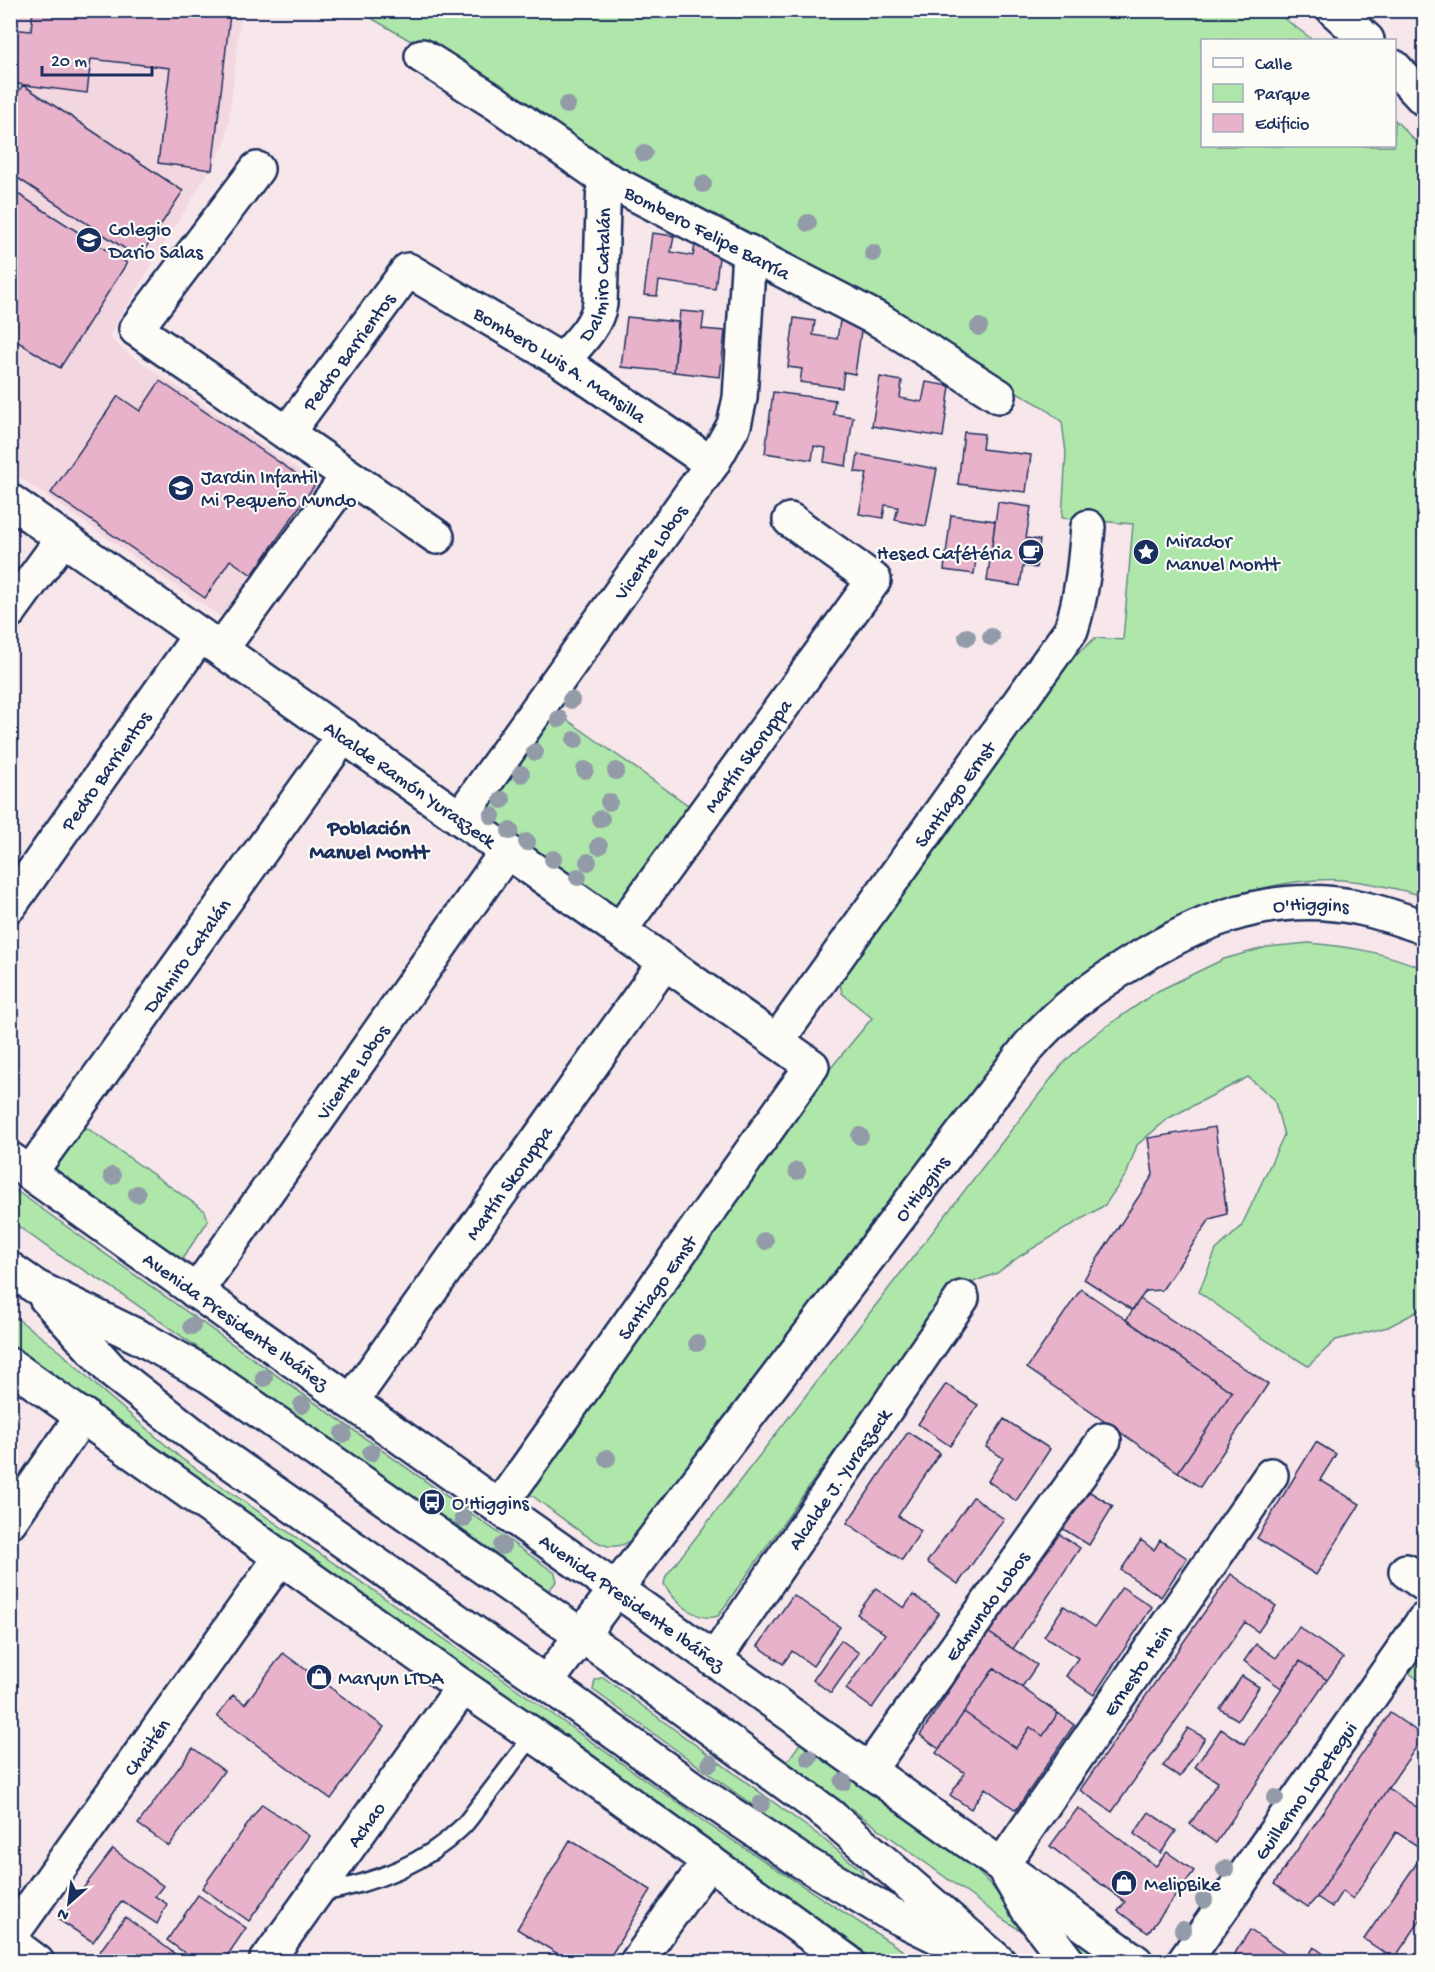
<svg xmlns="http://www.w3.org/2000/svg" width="1435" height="1972" viewBox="0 0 1435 1972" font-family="'Gochi Hand',sans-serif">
<rect width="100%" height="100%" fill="#f7e6ea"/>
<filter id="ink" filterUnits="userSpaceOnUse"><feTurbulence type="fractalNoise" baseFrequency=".0167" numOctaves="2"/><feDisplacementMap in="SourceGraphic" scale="12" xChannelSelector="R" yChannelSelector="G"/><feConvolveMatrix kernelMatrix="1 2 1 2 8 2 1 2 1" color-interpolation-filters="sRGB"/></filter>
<g filter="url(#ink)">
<path fill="#f2d6e0" d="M238 10 241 14 226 142 108 337 129 354 324 487 228 622 11 471 10 11Z"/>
<path fill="#afe7ab" stroke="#658b84" stroke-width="1.5" d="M359 11H1274L1313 40H1202V146H1394L1395 120 1424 150V896C1398 889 1370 882 1343 880 1296 877 1224 894 1182 916 1159 928 1137 943 1115 957L634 1538C627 1544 617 1547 608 1546 589 1542 547 1506 530 1494L527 1489 816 1086 872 1018 842 993 839 979 1063 667 1095 638 1123 640 1133 524 1062 518 1066 453 1062 422 1043 407 986 374 656 198 423 48Z
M549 707 695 810 617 919 472 817Z
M1309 943C1352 947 1384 952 1424 969V1308L1388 1327 1336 1340 1308 1366 1261 1337 1199 1292 1216 1250 1241 1227 1284 1135 1274 1099 1248 1077 1169 1118 1137 1145 1127 1173 1105 1205 1020 1256 997 1273 968 1284 933 1316 818 1474 718 1616C697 1623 674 1601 664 1584L666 1576 1061 1066 1082 1045 1101 1030 1158 991 1224 959 1267 947Z
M76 1125 84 1126 205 1211 208 1221 182 1259 173 1261 50 1174Z
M11 1187 555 1573 557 1581 548 1591 541 1589 110 1286 57 1254 11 1221Z
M10 1313 61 1352 99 1388 182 1459 507 1682 709 1825 919 1961H870L11 1348Z
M1424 1445V1516L1422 1511 1415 1463Z
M1424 1639V1684L1404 1669Z
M603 1677 821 1837 861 1870 863 1874H858L812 1848 593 1690 595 1680Z
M801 1742 965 1859 991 1885 1022 1923V1929H1018L1004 1920 787 1762Z
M1050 1922 1106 1961H1080Z"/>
<path fill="#e8b2ca" stroke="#1b2f5e" stroke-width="1.5" d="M33 10H203L230 14 212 170 158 163 170 68 91 59 87 93 10 83V29L31 31Z
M23 85 183 191 139 258 10 173V103Z
M10 189 127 263 60 368 10 337Z
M652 233 674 236 671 252 693 256 696 239 721 242 715 289 659 281 657 296 644 295Z
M680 311 704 313 702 329 725 331 720 377 674 372Z
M627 317 678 322 674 372 621 367Z
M794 318 815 321 813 335 837 339 840 321 862 324 855 374 844 372 842 388 800 382 802 369 788 367Z
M880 377 902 381 900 398 922 402 926 382 950 386 943 437 872 426Z
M160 381 314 486 252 575 230 560 205 598 51 493 118 396 140 411Z
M773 392 835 400 833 414 853 417 846 466 824 462 826 448 814 446 812 460 765 453Z
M964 432 984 434 982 449 1031 455 1026 492 958 484Z
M858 454 937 469 926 526 895 520 898 507 885 505 883 518 859 514 867 473 855 472Z
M998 502 1031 507 1026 538 1040 540 1036 568 1023 566 1020 586 987 581Z
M951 515 995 521 990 561 976 559 974 574 944 570Z
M1215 1127 1227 1214 1210 1219 1162 1290 1146 1291 1132 1310 1084 1279 1153 1175 1148 1138Z
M1081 1289 1232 1392 1178 1472 1027 1368Z
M1140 1299 1268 1384 1200 1487 1178 1472 1232 1392 1126 1320Z
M946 1384 978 1405 950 1446 918 1424Z
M1004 1419 1050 1449 1016 1501 988 1481 1003 1458 986 1447Z
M908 1432 940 1453 898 1516 921 1531 902 1560 847 1523Z
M1316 1442 1336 1454 1320 1480 1360 1504 1316 1575 1257 1538Z
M1085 1489 1113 1506 1089 1545 1060 1527Z
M973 1497 1004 1519 958 1584 927 1562Z
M1056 1532 1080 1548 1013 1649 988 1632Z
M1141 1540 1154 1550 1160 1540 1187 1558 1161 1597 1121 1570Z
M1231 1574 1276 1606 1258 1632 1245 1622 1112 1812 1080 1790Z
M1122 1587 1152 1607 1094 1695 1066 1676 1078 1658 1044 1636 1064 1606 1095 1627Z
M876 1588 904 1608 913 1595 939 1613 872 1708 846 1689 885 1634 857 1614Z
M793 1595 840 1627 813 1666 792 1651 783 1664 758 1646Z
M1299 1627 1343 1658 1327 1680 1300 1661 1281 1688 1244 1661 1256 1644 1276 1658Z
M988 1632 1037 1665 1022 1687 994 1668 939 1749 920 1735Z
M841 1640 859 1653 831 1693 813 1680Z
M283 1653 384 1727 331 1799 217 1716 233 1695 245 1704Z
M1300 1661 1327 1680 1216 1843 1190 1824 1218 1782 1195 1767 1221 1729 1244 1744Z
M994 1668 1058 1713 1043 1736 1030 1727 1016 1748 964 1712Z
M1242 1676 1259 1687 1238 1720 1220 1709Z
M964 1712 1016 1748 1030 1727 1043 1736 1058 1713 1074 1725 1016 1810 985 1788 971 1809 950 1795 965 1773 936 1753Z
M1390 1713 1424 1736 1388 1788 1317 1897 1308 1907 1274 1884Z
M1188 1728 1205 1738 1180 1777 1163 1766Z
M193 1748 224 1771 169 1846 138 1824Z
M1388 1788 1424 1812V1838L1419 1847 1396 1832 1353 1899 1342 1891 1332 1907 1317 1897Z
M262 1804 309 1836 249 1921 202 1888Z
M1078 1808 1156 1866 1167 1852 1194 1871 1148 1933 1118 1911 1125 1902 1050 1846Z
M1149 1812 1176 1831 1161 1853 1134 1834Z
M570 1840 651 1890 607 1962H571L517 1929Z
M113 1849 163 1886 155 1896 167 1904 157 1924 122 1901 93 1942 59 1920Z
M1421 1857 1424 1860V1915L1394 1959 1364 1939Z
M198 1895 246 1928 223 1962H197L167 1940Z
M125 1917 186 1962H92Z
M1250 1930 1297 1962H1229Z
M1314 1947 1335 1962H1304Z"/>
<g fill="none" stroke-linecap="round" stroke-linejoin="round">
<defs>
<path id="service" d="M315 1894C367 1885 421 1867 460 1829 469 1821 475 1810 483 1801 500 1779 517 1757 533 1735"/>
<g id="minor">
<path id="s1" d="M422 56 496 103 604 178 881 321 999 396"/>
<path d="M257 169 136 329 437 537"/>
<path id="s2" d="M562 361C577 344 596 327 600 304L604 178"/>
<path id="s3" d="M287 433 408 270 562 361 712 464"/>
<path id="s4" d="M10 501 812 1066 499 1507"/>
<path d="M10 611 63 538"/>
<path d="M221 649 348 476"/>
<path id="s5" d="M460 818 712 464 734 425 740 398 749 252"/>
<path id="s6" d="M10 905 200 635"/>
<path id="s7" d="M620 930 874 580 790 520"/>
<path id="s8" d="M777 1041 1071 630C1082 596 1085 562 1088 527"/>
<path id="s9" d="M30 1173 344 735"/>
<path id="s10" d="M196 1292 507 851"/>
<path id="s11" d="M351 1402 665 962"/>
<path d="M10 1521 83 1415"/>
<path d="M1406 1571 1424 1584"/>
<path id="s12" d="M714 1660 962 1298"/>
<path id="s13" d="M869 1770 1104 1440"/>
<path id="s14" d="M1002 1865 1271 1475"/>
<path id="s15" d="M10 1937 281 1557"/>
<path d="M10 1942 37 1962"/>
<path id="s16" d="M266 1962 463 1687"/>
<path d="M637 1962 709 1861"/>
<path id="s17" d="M1184 1962 1424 1620"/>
</g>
<g id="tertiary">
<path id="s18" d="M10 1159 499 1507 644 1609 1136 1962"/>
<path d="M10 1365 463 1687 548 1745 848 1962"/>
</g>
<g id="secondary">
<path d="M1334 10 1367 40"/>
<path d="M1394 67 1424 99"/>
<path id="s19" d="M546 1683 616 1589 1029 1046C1058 1012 1093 987 1131 963 1195 923 1258 896 1336 904 1367 907 1396 918 1424 927"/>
</g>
<path id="primary" d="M10 1269 36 1287 143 1339 209 1376 611 1656 828 1814 999 1962
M46 1298 113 1372 209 1447 546 1683 692 1788 798 1859 887 1912 975 1955
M1002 1865 1027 1908 1068 1962"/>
</defs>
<use href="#service" stroke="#1b2f5e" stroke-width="21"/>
<use href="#minor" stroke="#1b2f5e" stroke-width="38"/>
<use href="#tertiary" stroke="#1b2f5e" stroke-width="38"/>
<use href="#secondary" stroke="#1b2f5e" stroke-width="38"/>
<use href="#primary" stroke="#1b2f5e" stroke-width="38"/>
<use href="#service" stroke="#fdfcf7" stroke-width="16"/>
<use href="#minor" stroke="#fdfcf7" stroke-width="33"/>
<use href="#tertiary" stroke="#fdfcf7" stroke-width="33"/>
<use href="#secondary" stroke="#fdfcf7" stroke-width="33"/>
<use href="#primary" stroke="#fdfcf7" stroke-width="33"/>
</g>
<g fill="#929ba7">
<circle cx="567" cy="105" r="9"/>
<circle cx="644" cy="153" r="9"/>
<circle cx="703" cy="184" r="9"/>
<circle cx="808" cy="223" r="9"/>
<circle cx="873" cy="253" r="9"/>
<circle cx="979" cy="327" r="9"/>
<circle cx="967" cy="637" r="9"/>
<circle cx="991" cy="637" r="9"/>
<circle cx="571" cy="700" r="9"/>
<circle cx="559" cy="719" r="9"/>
<circle cx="575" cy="740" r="9"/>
<circle cx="535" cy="752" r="9"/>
<circle cx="585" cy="770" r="9"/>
<circle cx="616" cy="771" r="9"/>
<circle cx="521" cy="774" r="9"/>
<circle cx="502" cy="800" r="9"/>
<circle cx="609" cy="802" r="9"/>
<circle cx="492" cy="816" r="9"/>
<circle cx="601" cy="819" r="9"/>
<circle cx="510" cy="831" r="9"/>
<circle cx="527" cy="842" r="9"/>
<circle cx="599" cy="846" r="9"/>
<circle cx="553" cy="859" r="9"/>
<circle cx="588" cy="862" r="9"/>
<circle cx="578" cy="877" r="9"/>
<circle cx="860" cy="1136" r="9"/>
<circle cx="797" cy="1171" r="9"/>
<circle cx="112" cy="1176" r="9"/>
<circle cx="137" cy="1194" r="9"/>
<circle cx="765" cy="1241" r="9"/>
<circle cx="192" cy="1326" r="9"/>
<circle cx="697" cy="1343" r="9"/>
<circle cx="264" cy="1378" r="9"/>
<circle cx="302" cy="1405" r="9"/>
<circle cx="343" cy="1434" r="9"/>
<circle cx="371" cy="1453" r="9"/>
<circle cx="607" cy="1458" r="9"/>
<circle cx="463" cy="1519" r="9"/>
<circle cx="502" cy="1546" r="9"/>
<circle cx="809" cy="1758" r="9"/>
<circle cx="710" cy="1763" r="9"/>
<circle cx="843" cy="1782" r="9"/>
<circle cx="1275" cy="1798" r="9"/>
<circle cx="761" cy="1804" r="9"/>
<circle cx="1225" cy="1869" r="9"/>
<circle cx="1204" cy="1900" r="9"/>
<circle cx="1183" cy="1930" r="9"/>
</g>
</g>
<defs>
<symbol id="school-disc" viewBox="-11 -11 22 22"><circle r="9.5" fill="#1b2f5e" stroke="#fdfcf7"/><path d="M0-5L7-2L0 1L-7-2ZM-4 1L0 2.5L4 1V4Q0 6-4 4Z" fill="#fff"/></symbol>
<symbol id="cafe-disc" viewBox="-11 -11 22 22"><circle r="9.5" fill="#1b2f5e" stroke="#fdfcf7"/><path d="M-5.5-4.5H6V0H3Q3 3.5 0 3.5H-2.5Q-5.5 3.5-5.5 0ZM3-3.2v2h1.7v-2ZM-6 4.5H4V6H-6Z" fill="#fff"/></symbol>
<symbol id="sight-disc" viewBox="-11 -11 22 22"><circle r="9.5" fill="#1b2f5e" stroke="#fdfcf7"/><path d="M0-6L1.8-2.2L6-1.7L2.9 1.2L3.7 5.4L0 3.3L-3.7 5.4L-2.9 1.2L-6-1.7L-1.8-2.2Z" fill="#fff"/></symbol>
<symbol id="bus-disc" viewBox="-11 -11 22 22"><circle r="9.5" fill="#1b2f5e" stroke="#fdfcf7"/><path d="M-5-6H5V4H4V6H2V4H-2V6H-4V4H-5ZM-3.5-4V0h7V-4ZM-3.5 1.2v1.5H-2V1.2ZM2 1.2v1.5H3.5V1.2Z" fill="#fff"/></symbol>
<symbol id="shop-disc" viewBox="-11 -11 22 22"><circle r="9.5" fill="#1b2f5e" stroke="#fdfcf7"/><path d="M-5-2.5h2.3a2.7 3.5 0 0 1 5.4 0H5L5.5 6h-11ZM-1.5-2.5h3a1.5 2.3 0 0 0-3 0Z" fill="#fff"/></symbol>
</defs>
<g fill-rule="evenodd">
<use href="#school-disc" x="74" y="225" width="30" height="30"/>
<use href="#school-disc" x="166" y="473" width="30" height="30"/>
<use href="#cafe-disc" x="1016" y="537" width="30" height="30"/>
<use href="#sight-disc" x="1131" y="537" width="30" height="30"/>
<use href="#bus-disc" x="417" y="1487" width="30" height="30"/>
<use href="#shop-disc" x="304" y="1662" width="30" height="30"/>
<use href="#shop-disc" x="1109" y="1868" width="30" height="30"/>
</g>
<g text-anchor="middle" stroke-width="4.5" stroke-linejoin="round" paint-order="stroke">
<g font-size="20" fill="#1b2f5e" stroke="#fdfcf7" text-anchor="start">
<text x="109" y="235">Colegio<tspan x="109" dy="23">Dario Salas</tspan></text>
<text x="201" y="483">Jardin Infantil<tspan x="201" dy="23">Mi Pequeño Mundo</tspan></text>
<text x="1166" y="547">Mirador<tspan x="1166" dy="23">Manuel Montt</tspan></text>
<text x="1012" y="559" text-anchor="end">Hesed Cafétéria</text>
<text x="452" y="1509">O'Higgins</text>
<text x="338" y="1684">Maryun LTDA</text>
<text x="1144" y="1890">MelipBike</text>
</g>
<g font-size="20" fill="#1b2f5e" stroke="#fdfcf7">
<text dy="7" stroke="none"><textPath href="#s1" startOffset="336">Bombero Felipe Barría</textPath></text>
<text dy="7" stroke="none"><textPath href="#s2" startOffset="98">Dalmiro Catalán</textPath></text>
<text dy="7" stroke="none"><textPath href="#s3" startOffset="102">Pedro Barrientos</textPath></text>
<text dy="7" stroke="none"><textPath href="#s3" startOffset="382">Bombero Luis A. Mansilla</textPath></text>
<text dy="7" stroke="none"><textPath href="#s5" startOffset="327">Vicente Lobos</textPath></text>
<text dy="7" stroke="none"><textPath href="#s7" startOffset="216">Martín Skoruppa</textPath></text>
<text dy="7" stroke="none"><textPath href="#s6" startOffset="165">Pedro Barrientos</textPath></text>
<text dy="7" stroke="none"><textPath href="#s4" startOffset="490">Alcalde Ramón Yuraszeck</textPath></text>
<text dy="7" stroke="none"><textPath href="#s8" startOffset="304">Santiago Ernst</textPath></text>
<text dy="7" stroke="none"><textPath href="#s19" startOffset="1124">O'Higgins</textPath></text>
<text dy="7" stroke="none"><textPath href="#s9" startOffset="268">Dalmiro Catalán</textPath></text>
<text dy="7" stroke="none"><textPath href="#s10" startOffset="270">Vicente Lobos</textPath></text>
<text dy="7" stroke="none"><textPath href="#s11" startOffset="270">Martín Skoruppa</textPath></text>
<text dy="7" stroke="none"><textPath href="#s19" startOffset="621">O'Higgins</textPath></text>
<text transform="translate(656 1287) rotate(-55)" y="7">Santiago Emst</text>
<text dy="7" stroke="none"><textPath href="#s18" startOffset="278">Avenida Presidente Ibáñez</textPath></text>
<text dy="7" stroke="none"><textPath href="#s12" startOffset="220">Alcalde J. Yuraszeck</textPath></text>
<text dy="7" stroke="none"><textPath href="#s18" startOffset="764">Avenida Presidente Ibáñez</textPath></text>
<text dy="7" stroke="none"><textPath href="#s13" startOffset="202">Edmundo Lobos</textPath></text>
<text dy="7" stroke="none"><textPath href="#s14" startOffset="237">Ernesto Hein</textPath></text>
<text dy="7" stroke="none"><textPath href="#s15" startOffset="234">Chaitén</textPath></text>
<text dy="7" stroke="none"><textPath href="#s17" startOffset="210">Guillermo Lopetegui</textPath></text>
<text dy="7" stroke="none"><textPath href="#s16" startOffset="170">Achao</textPath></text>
</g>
<g font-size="21" font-weight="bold" fill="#1b2f5e" stroke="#fdfcf7">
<text x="369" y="834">Población<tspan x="369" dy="24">Manuel Montt</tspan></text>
</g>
</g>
<rect width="1435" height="1972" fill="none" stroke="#fdfcf7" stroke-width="36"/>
<rect x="18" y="18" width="1399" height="1936" fill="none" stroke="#1b2f5e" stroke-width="2" filter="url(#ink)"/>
<rect x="1201" y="39" width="195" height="108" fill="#fdfcf7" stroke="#a3aaba" stroke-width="1.5"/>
<rect x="1213" y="58" width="30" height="9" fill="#fdfcf7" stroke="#a3aaba" stroke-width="1.5"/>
<text x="1255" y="69" font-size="18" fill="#1b2f5e">Calle</text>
<rect x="1213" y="84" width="30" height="18" fill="#afe7ab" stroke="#a3aaba" stroke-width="1.5"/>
<text x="1255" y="99" font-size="18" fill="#1b2f5e">Parque</text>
<rect x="1213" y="114" width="30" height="18" fill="#e8b2ca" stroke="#a3aaba" stroke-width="1.5"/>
<text x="1255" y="129" font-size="18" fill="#1b2f5e">Edificio</text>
<g transform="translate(69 1903) rotate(208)" stroke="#fdfcf7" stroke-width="4.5" paint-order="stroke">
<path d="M0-4.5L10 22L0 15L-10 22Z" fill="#1b2f5e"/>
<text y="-9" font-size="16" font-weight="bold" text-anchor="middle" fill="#1b2f5e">N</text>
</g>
<path d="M42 66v9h110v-9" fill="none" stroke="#1b2f5e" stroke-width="3"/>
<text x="51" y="66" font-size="18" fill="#1b2f5e" stroke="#fdfcf7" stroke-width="4.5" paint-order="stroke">20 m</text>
</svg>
